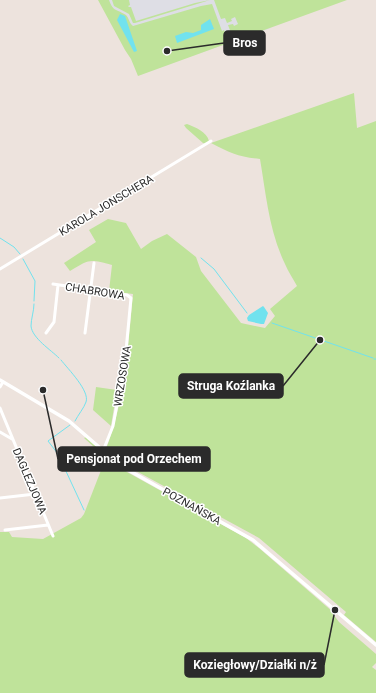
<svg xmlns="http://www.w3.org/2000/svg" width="376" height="693" viewBox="0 0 376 693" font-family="Roboto,sans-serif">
<rect width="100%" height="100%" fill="#ede3dd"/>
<path fill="#dedee5" d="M102 0H258L271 28 141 74Z"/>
<path fill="#bfe39a" d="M98 0H109C113 12 117 9 126 15 129 18 129 23 133 26L201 6 212 4 222 31 224 30 226 35 231 33 228 25 233 24 234 26 238 24 235 17 231 19 232 21 227 23 225 18 221 19 214 0H347L138 76 131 59 125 50Z
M112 0H129L130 5 128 6 129 7H131L136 21 195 3 210 0 135 23H133L129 14 114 6Z
M354 93 357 128 376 121V642L344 615 346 612 259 538 127 466 106 449C125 400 128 346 133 294L109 291 112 265C89 259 90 259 70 271L64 263 96 242 89 230 108 219 126 223 141 249 152 241 167 234 196 257 201 271 241 323 265 328 275 316 270 309 297 286C293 279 288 271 285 264 269 231 266 194 260 159 239 157 230 153 211 143Z
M187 124C195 127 207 132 209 141L206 144 203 143 186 128 184 125Z
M96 387 117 390 111 426 93 410Z
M86 437 115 464 127 472 246 538 259 548 333 612V614L339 622 376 654V663L372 667 376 670V693H0V532H9L12 537 43 539 81 518 84 514 105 460 103 455 84 438Z"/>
<path fill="#71e2ee" d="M120 14 125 16 137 51 134 52 117 20Z
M210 19 214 29 177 43 175 36 186 32 193 33 201 30V25Z
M263 306 264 307 268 313 264 324H261L248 321 247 318 249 315Z"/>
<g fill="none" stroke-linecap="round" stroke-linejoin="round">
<path stroke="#71e2ee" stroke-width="1" d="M0 238 14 247 20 254
M201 258 214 269 247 313
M23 259 35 281 34 301
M34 304C34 311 31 319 31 326 32 338 51 350 59 358
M272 323 373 358
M374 359H376
M61 360C68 369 90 391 86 402 84 408 78 415 75 421
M70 425 48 441 58 454 84 510"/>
<path stroke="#fff" stroke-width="3" d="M0 269 211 141
M53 284 127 295 131 298 125 361 113 426 103 451
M46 333 54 322 58 285
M85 333 94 263
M0 387 3 382
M0 408 53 536
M0 432 12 439
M0 498 35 494
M5 530 48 525"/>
<path stroke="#fff" stroke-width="3.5" d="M0 380 69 421 121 466 253 540 376 645"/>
</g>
<g text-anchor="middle" stroke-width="3" stroke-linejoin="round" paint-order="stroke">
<g font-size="11" fill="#2b2b2b" stroke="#fff">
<text transform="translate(106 205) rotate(-31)" y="4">KAROLA JONSCHERA</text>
<text transform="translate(95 291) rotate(9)" y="4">CHABROWA</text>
<text transform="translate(122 376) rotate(-81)" y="4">WRZOSOWA</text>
<text transform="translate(30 481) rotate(67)" y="4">DAGLEZJOWA</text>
<text transform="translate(192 506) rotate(29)" y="4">POZNAŃSKA</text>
</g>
</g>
<path fill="none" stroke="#2b2b2b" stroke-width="1.5" d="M167 51L224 43M320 340L283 386M43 390L58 459M335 610L324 665"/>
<g fill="#2b2b2b" stroke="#fff" stroke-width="1.5">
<circle cx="167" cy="51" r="4"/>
<circle cx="320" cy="340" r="4"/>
<circle cx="43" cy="390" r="4"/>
<circle cx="335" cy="610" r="4"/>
</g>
<g fill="#2b2b2b" stroke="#2b2b2b" stroke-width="1.5">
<rect x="224" y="31" width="41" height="24" rx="4"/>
<rect x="179" y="374" width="104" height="24" rx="4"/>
<rect x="58" y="447" width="152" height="24" rx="4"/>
<rect x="185" y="653" width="139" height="24" rx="4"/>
</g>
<g font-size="12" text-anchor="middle" font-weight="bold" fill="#fff">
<text x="245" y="47">Bros</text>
<text x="231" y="390">Struga Koźlanka</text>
<text x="134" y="463">Pensjonat pod Orzechem</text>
<text x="255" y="669">Koziegłowy/Działki n/ż</text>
</g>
</svg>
